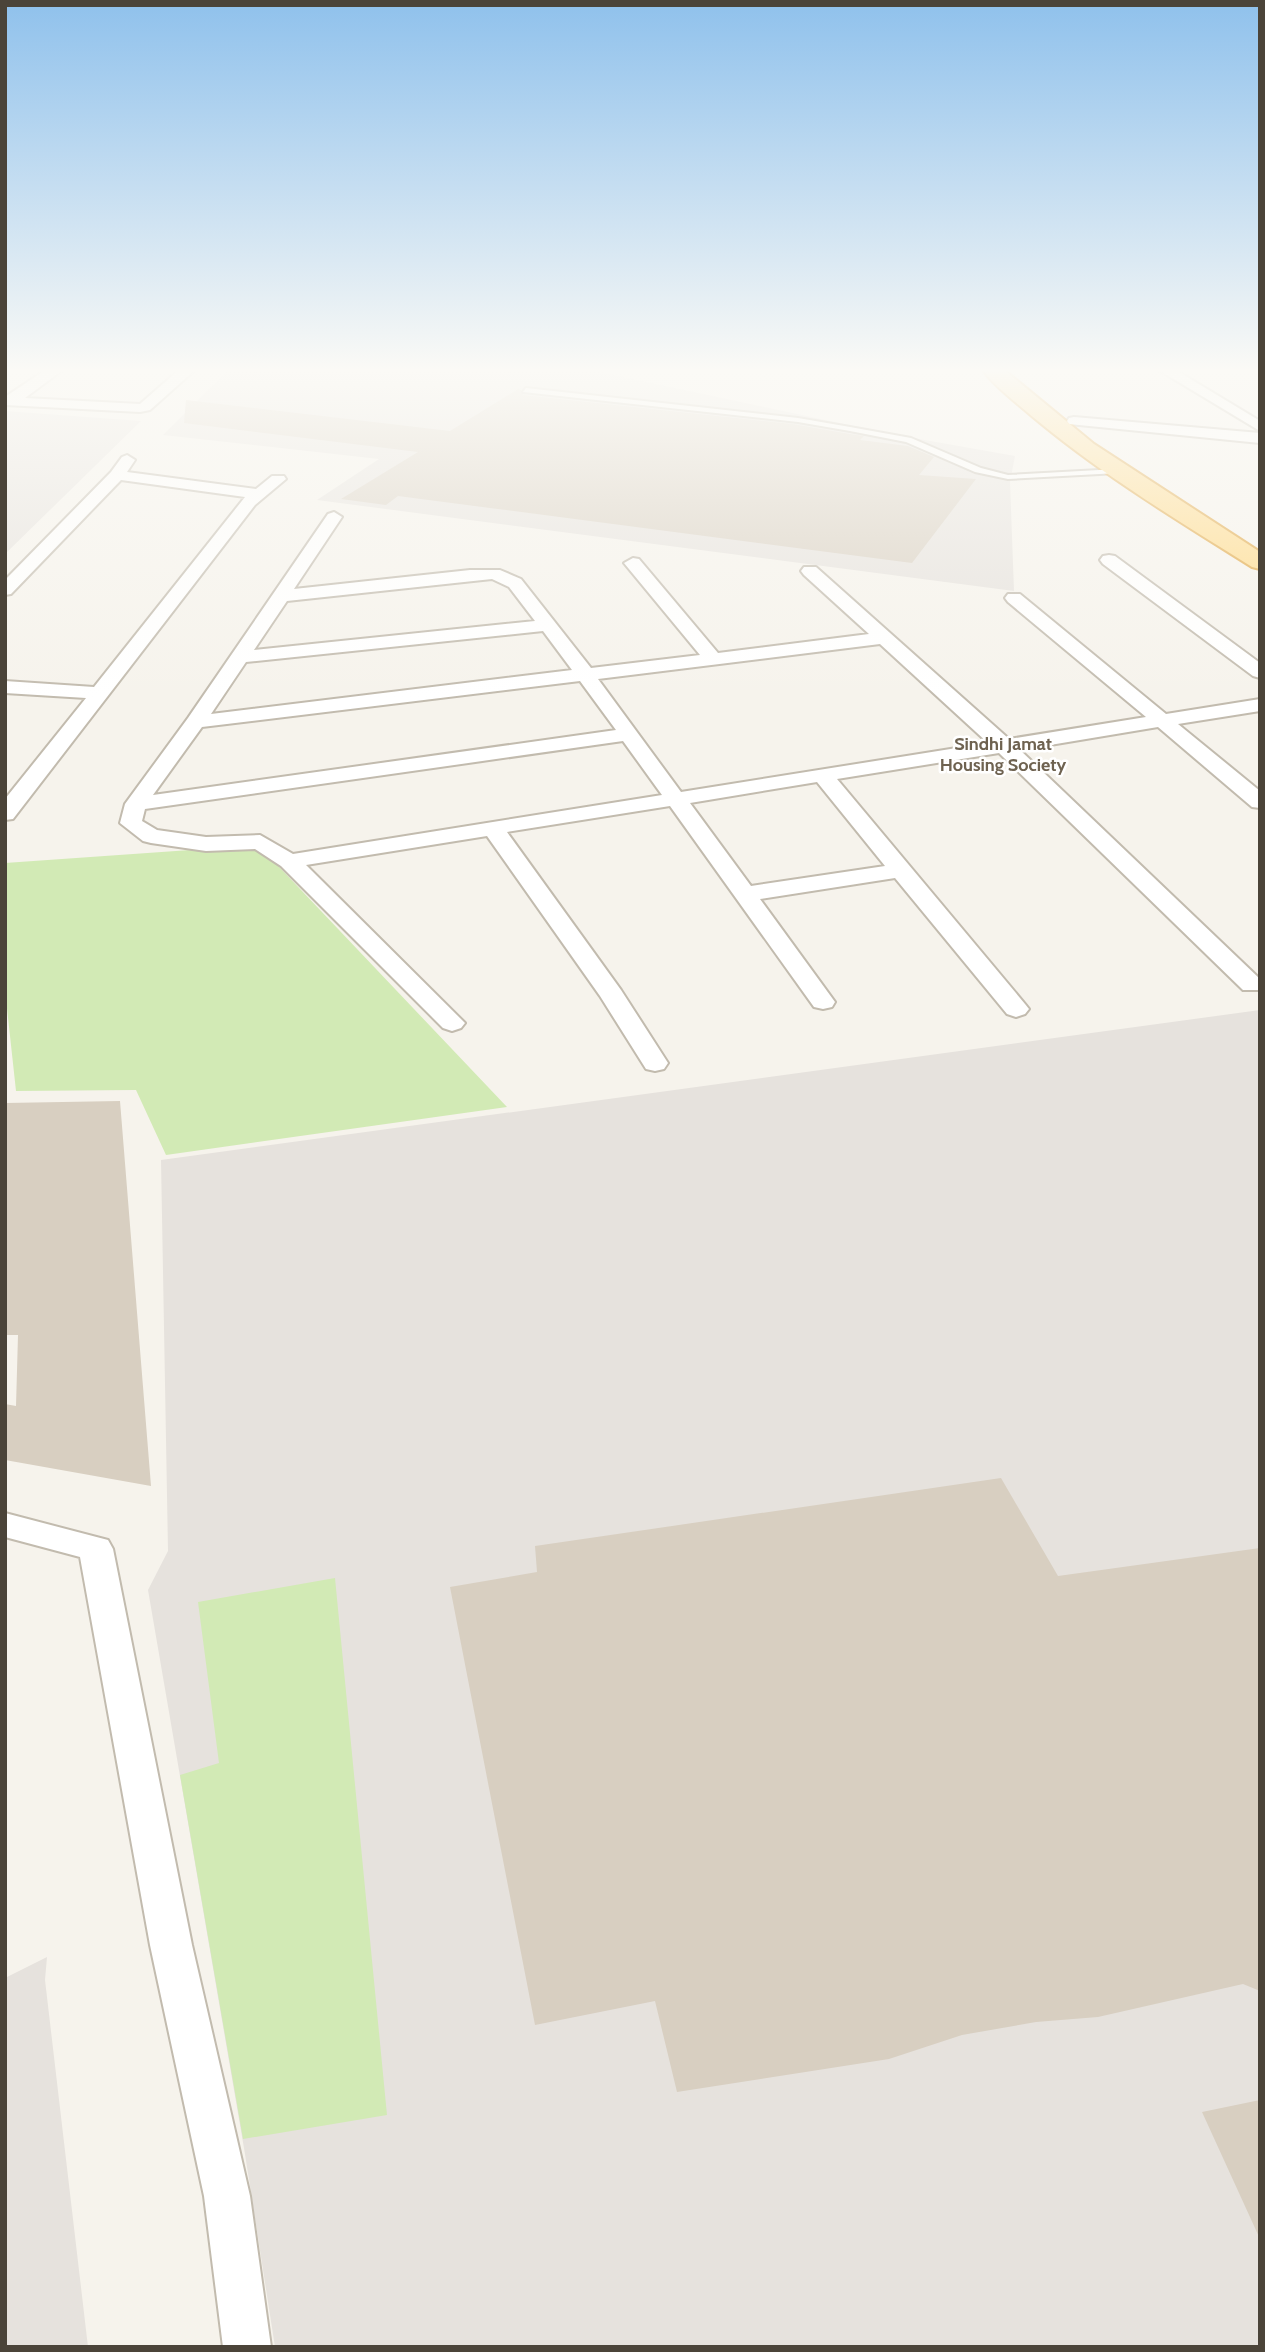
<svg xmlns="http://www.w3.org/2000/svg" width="1265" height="2352" viewBox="0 0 1265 2352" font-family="Cabin,sans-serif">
<rect width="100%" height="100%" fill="#f6f3ec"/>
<path fill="#e6e2dd" d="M229 369H586L891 434 1015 456 1010 482 1014 591 317 500 379 459 163 435Z
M5 411 141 421 5 554Z
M1260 1010V2347H275L245 2154 148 1590 168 1551 161 1160Z
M47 1957 45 1980 88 2347H5V1978Z"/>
<path fill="#d2eab5" d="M247 846 265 852 507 1107 166 1155 136 1090 16 1091 5 990V863Z
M335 1578 387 2115 243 2139 180 1775 219 1763 198 1602Z"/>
<path fill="#d8cfc1" d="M518 389 521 390 523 395 793 424 850 434 864 436 860 440 908 446 934 457 919 475 976 479 912 563 398 496 386 505 341 499 418 452 184 423 186 400 450 431Z
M120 1101 151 1486 5 1460V1404L16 1406 18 1335H5V1103Z
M1001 1478 1058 1576 1260 1548V1991L1243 1984 1098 2017 1036 2022 962 2035 889 2059 677 2092 655 2001 535 2025 450 1587 537 1572 535 1546Z
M1260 2100V2239L1202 2112Z"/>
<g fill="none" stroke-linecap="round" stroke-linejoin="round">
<defs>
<path id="service" d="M526 388 798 418 850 427 911 438 981 468 1008 475 1118 469 1122 471 1118 473 1008 479 975 472 906 442 850 431 798 422 523 392Z"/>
<path id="minor" d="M47 369H64L25 398 140 404 180 369H196L150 410 140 412 5 405V397Z
M1157 369H1174L1260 421V431Z
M1074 417 1260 433V443L1069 424 1067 421 1069 418Z
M127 455 135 460 127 472 256 489 272 476H284L286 479 255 505 13 819 5 820V799L86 698 5 693V681L94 687 245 497 121 480 11 594 5 595V580L111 472 122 457Z
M334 512 342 517 294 589 470 570H500L521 579 591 668 700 655 624 563 633 558 639 559 718 653 869 634 804 575 801 571 804 567H816L1009 739 1146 717 1008 602 1005 598 1008 594H1020L1166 714 1260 699V711L1178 724 1260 791V808L1252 807 1158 727 1020 750 1260 979V990H1243L999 753 837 779 1025 1004 1029 1009 1025 1014 1016 1017 1007 1014 895 878 760 899 835 1002 832 1007 823 1009 814 1007 670 806 507 832 621 990 668 1063 664 1069 655 1071 646 1069 600 996 487 836 306 865 465 1023 461 1028 452 1031 443 1028 281 866 255 849 206 851 151 843 143 841 120 823 125 804 188 718 328 514ZM492 579 509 587 535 621 254 650 287 601ZM543 631 572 670 211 714 246 662ZM880 644 988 743 681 792 598 679ZM580 681 616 730 153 795 202 727ZM623 741 662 795 293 854 260 835 206 837 157 830 142 821 145 809ZM817 782 885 866 751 886 690 803Z
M1109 555 1115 556 1260 663V678L1253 676 1103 564 1100 560 1103 556Z
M5 1513 108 1540 113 1549 192 1945 250 2196 271 2347H223L204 2196 150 1945 80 1557 5 1537Z"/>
<path id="trunk" d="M982 369H1003L1094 444 1260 552V569L1252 567C1177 520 1101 474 1033 417 1016 402 995 387 982 369Z"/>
</defs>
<use href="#service" stroke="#c2bbae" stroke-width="4"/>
<use href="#minor" stroke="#c2bbae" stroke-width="4"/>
<use href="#trunk" stroke="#e0a43c" stroke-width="4"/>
<use href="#service" fill="#fff" fill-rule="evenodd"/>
<use href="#minor" fill="#fff" fill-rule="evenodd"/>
<use href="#trunk" fill="#ffd985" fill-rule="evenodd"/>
</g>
<linearGradient id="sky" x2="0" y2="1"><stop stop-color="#8fc1ec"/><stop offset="0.53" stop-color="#fbfaf6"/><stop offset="1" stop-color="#fbfaf6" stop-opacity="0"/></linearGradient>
<rect width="1265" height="699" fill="url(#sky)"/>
<g text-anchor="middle" stroke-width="5" stroke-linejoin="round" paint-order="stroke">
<g font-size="18" font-weight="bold" fill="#6e6250" stroke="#fff">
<text x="1003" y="750">Sindhi Jamat<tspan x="1003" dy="21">Housing Society</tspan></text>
</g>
</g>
<rect width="1265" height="2352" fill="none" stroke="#4b4439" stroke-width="14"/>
</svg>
